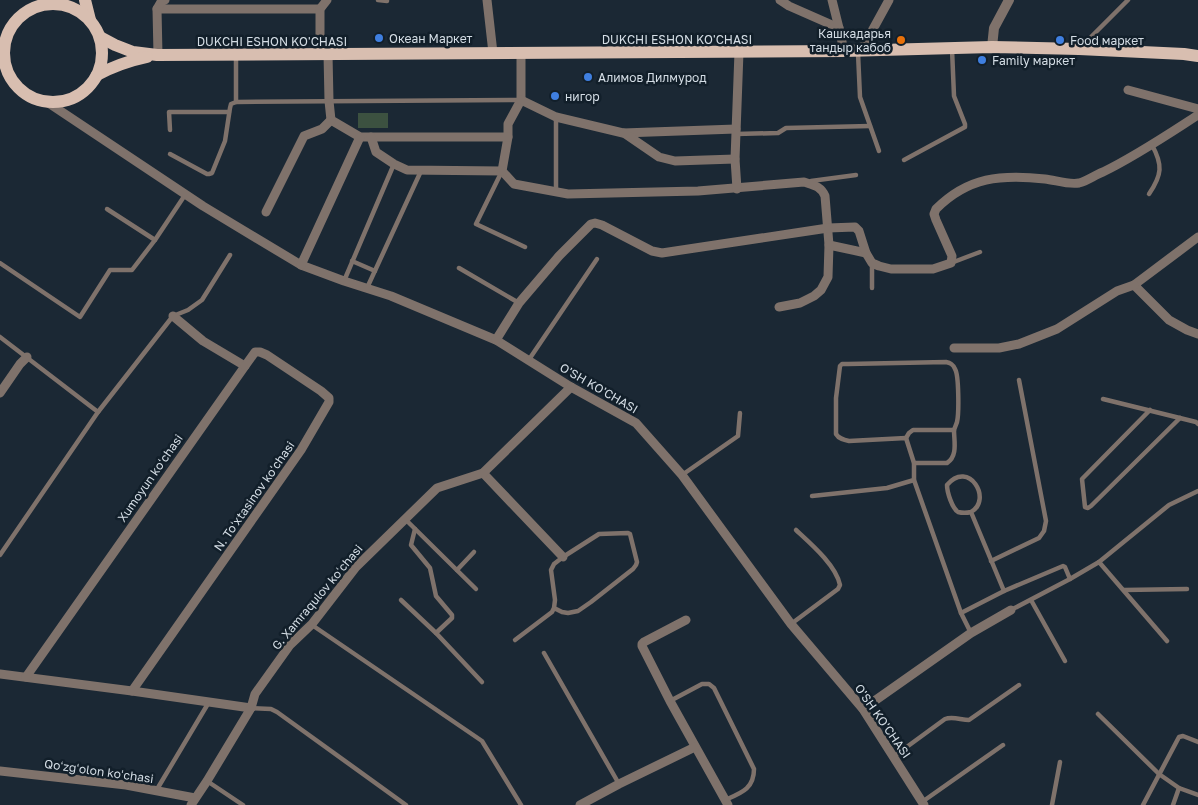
<svg xmlns="http://www.w3.org/2000/svg" width="1198" height="805" font-family="'Golos Text',sans-serif">
	<style>
		.green { fill: #3c5140 }
		.lines { fill: none; stroke-linecap: round; stroke-linejoin: round }
		.service { stroke: #7f726b; stroke-width: 4.5 }
		.minor { stroke: #7f726b; stroke-width: 9 }
		.tertiary { stroke: #7f726b; stroke-width: 10 }
		.primary { stroke: #d8beb0; stroke-width: 12 }
		.shop-dot { fill: #3f7fe0; stroke: #121f2a; stroke-width: 2 }
		.food-dot { fill: #e8710a; stroke: #121f2a; stroke-width: 2 }
		.labels { text-anchor: middle; dominant-baseline: central; stroke-width: 5; stroke-linejoin: round; paint-order: stroke }
		.poi-label { font-size: 12px; fill: #d4dde5; stroke: #121f2a; text-anchor: start }
		.street-label { font-size: 12px; fill: #d4dde5; stroke: #121f2a }
	</style>
	<rect width="100%" height="100%" fill="#1b2834"/>
	<rect class="green" x="358" y="113" width="30" height="15"/>
	<g class="lines">
		<g class="service">
			<path d="M378,0L387,1"/>
			<path d="M1081,47L1128,0"/>
			<path d="M858,53L860,97L879,151"/>
			<path d="M236,102L520,100"/>
			<path d="M170,130L169,112H229"/>
			<path d="M736,134L778,133L786,128L870,126"/>
			<path d="M170,154L207,174H209L212,173L225,141L230,108L231,104L236,102V56"/>
			<path d="M904,160L965,127V124L954,96L952,49"/>
			<path d="M502,171L476,224L525,247"/>
			<path d="M811,181L856,175"/>
			<path d="M556,191V117"/>
			<path d="M1149,194C1162,175 1163,165 1152,145"/>
			<path d="M107,209L155,240"/>
			<path d="M352,261L375,271"/>
			<path d="M0,263L80,317L110,270H132L155,240L185,195"/>
			<path d="M951,263L980,252"/>
			<path d="M459,268L519,303"/>
			<path d="M344,281L394,164"/>
			<path d="M367,288L421,171"/>
			<path d="M872,288V263"/>
			<path d="M0,337L98,412"/>
			<path d="M528,361L597,259"/>
			<path d="M1103,399L1196,422L1198,424"/>
			<path d="M1150,410L1082,479L1085,507L1088,508L1091,506L1180,418"/>
			<path d="M954,430C955,427 956,425 957,422C959,414 959,375 955,369C953,364 950,363 946,362L848,364H842L840,366L836,398V434C839,439 844,440 849,441L906,438L914,463V480L961,613L971,633"/>
			<path d="M906,438L909,433L913,430H954C954,441 958,456 947,463H914"/>
			<path d="M682,475L738,436L740,413"/>
			<path d="M812,496L887,488L914,480"/>
			<path d="M971,512C993,500 969,459 947,485C947,492 952,508 958,512C962,513 967,513 971,512L1004,591"/>
			<path d="M405,519L476,589"/>
			<path d="M415,529L411,545L430,568L436,596L452,615V618L436,633L482,682"/>
			<path d="M0,555L98,412L173,316L188,310L202,300L230,255"/>
			<path d="M991,561L1039,538L1044,531L1046,521L1019,380"/>
			<path d="M1099,562L1169,505L1198,491"/>
			<path d="M457,570L474,552"/>
			<path d="M1124,590L1187,589"/>
			<path d="M401,600L436,633"/>
			<path d="M1031,600L1065,661"/>
			<path d="M1011,610L1070,579L1099,562L1167,641"/>
			<path d="M961,613L1004,591L1063,566L1065,567L1070,579"/>
			<path d="M791,624L838,589L840,585C836,565 810,543 796,530"/>
			<path d="M312,625L482,741L521,805"/>
			<path d="M515,640L552,612L554,608L555,600L551,570L554,564L563,557L599,534L628,533L630,534L637,562L636,565L633,569L591,602L578,611L568,613L562,612L554,608"/>
			<path d="M544,653L619,784"/>
			<path d="M670,701L702,684H709L714,688L754,769C754,789 741,793 725,800"/>
			<path d="M251,708L271,709L277,712L406,805"/>
			<path d="M1098,714L1159,774L1179,788L1198,795"/>
			<path d="M893,757L945,719C953,716 961,720 969,720L1019,685"/>
			<path d="M207,781L243,805"/>
			<path d="M156,791L209,702"/>
			<path d="M922,802L1003,745"/>
			<path d="M1052,805L1060,762"/>
			<path d="M1143,805L1179,737L1183,736L1198,742"/>
			<path d="M1173,805L1179,788"/>
		</g>
		<g class="minor">
			<path d="M487,0L493,53"/>
			<path d="M780,0L789,6L839,28"/>
			<path d="M832,0L839,28L844,51"/>
			<path d="M157,9H320"/>
			<path d="M861,51L889,0"/>
			<path d="M521,53V100L508,124V137L502,171L514,184L568,194L698,191L804,182C813,185 821,186 825,196L829,245L828,277L821,290L814,296L800,303L779,307"/>
			<path d="M328,54L329,101L331,120L360,137H508"/>
			<path d="M158,55L157,9L161,2L165,0"/>
			<path d="M320,55V9L327,0"/>
			<path d="M1128,90L1198,109"/>
			<path d="M521,100L556,117L623,133L736,129"/>
			<path d="M47,102L203,206L301,265L344,281L391,296L496,340L571,387L636,423L682,475L791,624L863,709L924,805"/>
			<path d="M624,133L659,157L675,161L735,159"/>
			<path d="M371,137L376,152L394,164L407,170L502,171"/>
			<path d="M737,189L735,159L739,52"/>
			<path d="M266,212L304,136L322,129L331,120"/>
			<path d="M1198,237L1134,285L1169,320L1187,330L1198,334"/>
			<path d="M829,245L866,253"/>
			<path d="M301,265L360,137"/>
			<path d="M496,340L519,303L559,256L591,224L595,223L602,225L652,251L662,253L828,228L855,227L859,231L866,253L872,263L879,266L891,269H933L951,263L952,256L936,220L934,214L936,209C968,177 1001,174 1045,179C1055,180 1068,185 1079,183C1087,181 1095,175 1103,172C1136,156 1167,135 1198,115"/>
			<path d="M954,348H999L1019,344L1057,329L1117,291L1134,285"/>
			<path d="M0,393L20,364L27,357"/>
			<path d="M483,473L563,557"/>
			<path d="M686,620L644,642L642,644V646L670,701L728,805"/>
			<path d="M0,674L132,691L251,708"/>
			<path d="M26,677L245,366L203,341L173,316"/>
			<path d="M132,691L301,450L329,402V398L321,391L267,355L260,352H255L245,366"/>
			<path d="M863,709L971,633L1011,610"/>
			<path d="M0,771L126,785L195,798"/>
			<path d="M191,805L207,781L251,708L255,694L290,645L312,624L356,567L437,488L483,473L571,387"/>
			<path d="M580,805L619,784L695,747"/>
		</g>
		<path class="tertiary" d="M992,47L994,28L1009,0"/>
		<g class="primary">
			<path d="M85,0L90,20"/>
			<circle cx="53" cy="53" r="49"/>
			<path d="M100,37L115,45L133,52L157,55L844,51L992,47L1079,49L1184,54L1198,56"/>
			<path d="M97,75C114,66 128,61 147,57"/>
		</g>
	</g>
	<g class="shop-dot">
		<circle cx="379" cy="38" r="5"/>
		<circle cx="1060" cy="40" r="5"/>
		<circle cx="982" cy="60" r="5"/>
		<circle cx="588" cy="77" r="5"/>
		<circle cx="555" cy="96" r="5"/>
	</g>
	<circle class="food-dot" cx="901" cy="40" r="5"/>
	<g class="labels">
		<g class="poi-label">
			<text x="891" y="33" text-anchor="end">Кашкадарья<tspan x="891" dy="14">тандыр кабоб</tspan></text>
			<text x="389" y="38">Океан Маркет</text>
			<text x="1070" y="40">Food маркет</text>
			<text x="992" y="60">Family маркет</text>
			<text x="598" y="77">Алимов Дилмурод</text>
			<text x="565" y="96">нигор</text>
		</g>
		<g class="street-label">
			<text x="677" y="39">DUKCHI ESHON KO'CHASI</text>
			<text x="272" y="41">DUKCHI ESHON KO'CHASI</text>
			<text transform="translate(599 388) rotate(30)">O'SH KO'CHASI</text>
			<text transform="translate(150 478) rotate(-55)">Xumoyun koʻchasi</text>
			<text transform="translate(254 496) rotate(-55)">N. Toʻxtasinov koʻchasi</text>
			<text transform="translate(317 597) rotate(-50)">G. Xamraqulov koʻchasi</text>
			<text transform="translate(883 721) rotate(55)">O'SH KO'CHASI</text>
			<text transform="translate(99 771) rotate(8)">Qoʻzgʻolon koʻchasi</text>
		</g>
	</g>
</svg>
